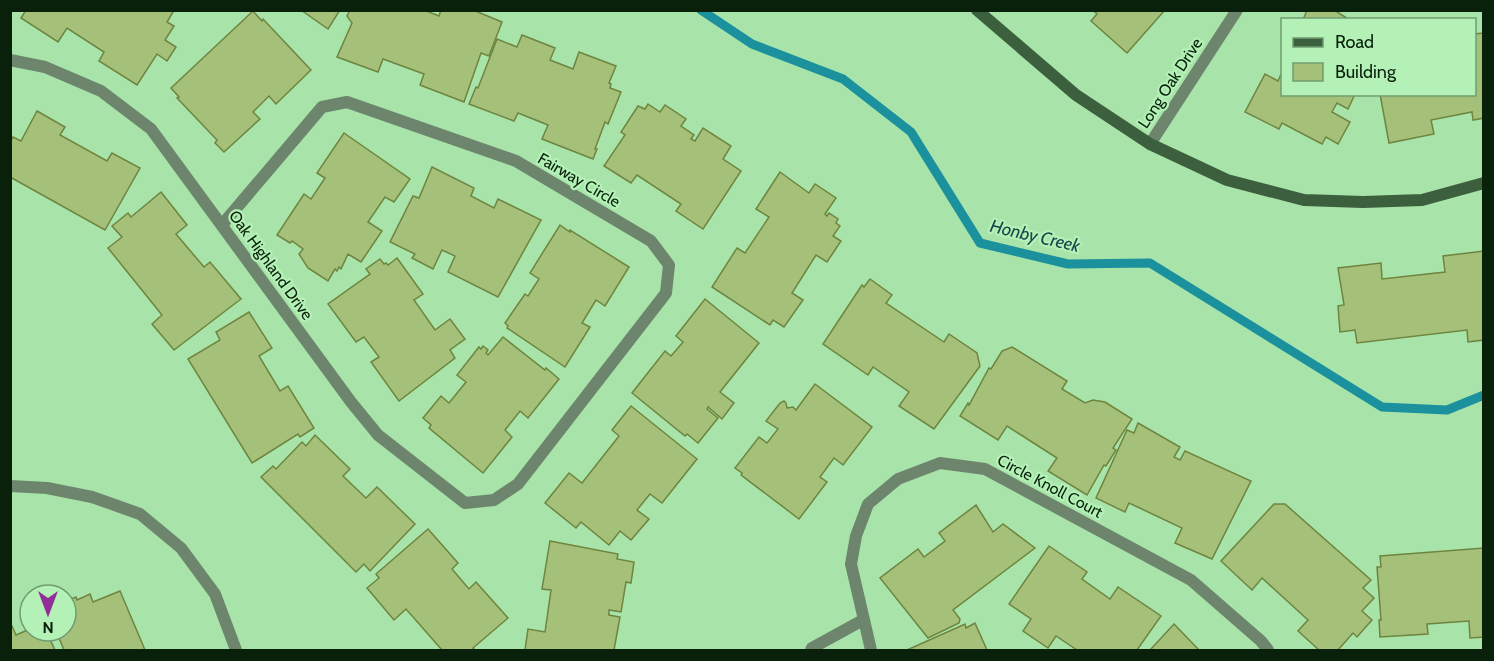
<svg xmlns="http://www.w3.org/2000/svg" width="1494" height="661" font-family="Cabin,sans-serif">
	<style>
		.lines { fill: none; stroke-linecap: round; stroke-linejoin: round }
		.stream { stroke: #1a919d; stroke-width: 9 }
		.building { fill: #a5c078; stroke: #6d853f; stroke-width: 1.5 }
		.street { stroke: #6d856d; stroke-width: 12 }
		.secondary { stroke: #3c603e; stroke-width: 12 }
		.labels { text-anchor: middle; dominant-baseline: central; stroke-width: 4.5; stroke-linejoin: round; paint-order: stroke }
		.street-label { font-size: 16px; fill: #09200b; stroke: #b4f1b6 }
		.water-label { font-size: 18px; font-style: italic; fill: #17474c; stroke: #b4f1b6 }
	</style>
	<rect width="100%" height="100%" fill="#a8e4a9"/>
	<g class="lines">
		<path class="stream" d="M701,10L752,44L843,79L911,132L980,243L1068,264L1150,263L1382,407L1447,410L1484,395"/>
	</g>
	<g class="building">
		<path d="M26,10H171L173,12L167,22L174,26L165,40L176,47L167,61L157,54L137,85L99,61L104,52L67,28L58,42L21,18Z"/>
		<path d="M301,10H340L328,29Z"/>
		<path d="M350,10H424L439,16L441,10H473L502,22L489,56L481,53L464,102L420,85L424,74L383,59L378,72L337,57L352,23L347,16Z"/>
		<path d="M1093,10H1165L1127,53L1091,21L1097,14Z"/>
		<path d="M1307,10H1334L1350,20H1303Z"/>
		<path d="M253,11L262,21L263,19L311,70L276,104L269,96L253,112L260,119L224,152L215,143L217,140L177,98L179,97L171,88Z"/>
		<path d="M1484,33V118L1473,120L1472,112L1431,120L1434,134L1389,143L1380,94H1474V34Z"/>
		<path d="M522,35L555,48L550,60L573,69L579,52L616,66L609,83L611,84L610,88L621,92L608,124L605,122L595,149H597L593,159L542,139L548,125L518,113L514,121L469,104L476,87L478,88L497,39L517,47Z"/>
		<path d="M1282,72V94H1355L1348,109L1337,103L1332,112L1350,122L1338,144L1326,137L1322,144L1282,123L1279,129L1245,112L1265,74L1278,81Z"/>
		<path d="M648,104L660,112L665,105L686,119L681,126L694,135L691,139L695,141L703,128L731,146L723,159L741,171L703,229L676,211L681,204L637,175L631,183L604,166L625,135L621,132L638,106L645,109Z"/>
		<path d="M37,111L65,127L60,135L107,161L112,153L140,168L105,230L10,177V142L13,137L21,141Z"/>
		<path d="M344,133L410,179L394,202L385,197L368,222L382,231L361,262L348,254L341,269L339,267L337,271L335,269L328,281L308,268L299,254L303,249L292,241L290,243L277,235L304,194L311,199L325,178L317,173Z"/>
		<path d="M432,167L474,188L471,196L494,208L498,199L541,220L498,297L448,272L455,256L442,250L433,269L412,258L415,254L390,242L413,196L419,198Z"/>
		<path d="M780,172L809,193L815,184L836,198L825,214L827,216L829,213L838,219L836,223L840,226L833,236L841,241L827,262L816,255L792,293L803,300L784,327L773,320L770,325L712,287L737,248L745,253L769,217L756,209Z"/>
		<path d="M161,192L187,225L176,234L204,267L210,262L241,299L174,350L152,324L162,315L108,248L122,237L112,226L128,213L131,217Z"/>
		<path d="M560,225L570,232V230L629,267L605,306L596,300L582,323L590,327L565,367L507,328L508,326L505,323L525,294L528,296L539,279L530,273Z"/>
		<path d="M1484,251V340L1468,342L1467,330L1357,343L1355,330L1340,332L1338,306L1344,305L1338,268L1381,263L1382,279L1445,272L1443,256Z"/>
		<path d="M397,258L423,294L414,300L435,330L450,319L465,339L450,350L455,358L399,401L371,362L379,357L364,337L356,342L328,304L370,274L366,269L380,259L384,264L386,263L388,265Z"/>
		<path d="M870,279L892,295L886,303L944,342L949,334L977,353L980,366L934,429L899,406L909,392L873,367L868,375L823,344L862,285L864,287Z"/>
		<path d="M705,299L759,343L720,392L734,403L722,419L708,407L707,409L718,418L698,443L687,434L685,436L632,393L665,351L671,356L683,342L676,336Z"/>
		<path d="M249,312L272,348L259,356L280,391L288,386L314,428L300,437L298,434L252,463L188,359L220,340L216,332Z"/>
		<path d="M503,337L545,370L546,368L559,379L528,418L520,411L505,430L512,437L483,473L429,428L431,425L423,418L441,396L449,403L466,382L457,375L479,347L481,349L483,346L488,350L486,353L488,355Z"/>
		<path d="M1012,347L1067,381L1062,389L1085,403L1093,400L1105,402L1132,419L1113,448L1116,450L1106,466L1104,465L1087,495L1048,471L1057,458L1007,426L998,440L960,416L968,403L969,405L989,368L991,369L1002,351Z"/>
		<path d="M815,384L872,427L843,465L834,458L820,477L827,482L799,519L741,475L742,473L735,468L759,437L767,443L778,429L766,421L780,403L784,401L786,403L787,408L793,407L796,410Z"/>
		<path d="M631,406L697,459L662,503L650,494L637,510L649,519L631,540L620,531L609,545L581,522L576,528L545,503L569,473L582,483L619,436L612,430Z"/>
		<path d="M1138,423L1180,447L1174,457L1180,460L1185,451L1251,481L1212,559L1175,543L1182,528L1129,503L1125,512L1096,498L1127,430L1134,433Z"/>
		<path d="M315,435L350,469L343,476L366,498L377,487L415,524L370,571L364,564L356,572L261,477L273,466L276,469L302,442L306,446Z"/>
		<path d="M1274,504H1285L1371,580L1363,588L1374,598L1362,611L1372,620L1357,637L1353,633L1338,650H1319L1298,631L1308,620L1262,578L1252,590L1221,561Z"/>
		<path d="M976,505L993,532L1003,524L1035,548L953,610L960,619L959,623L928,638L880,578L918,549L924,557L945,541L939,533Z"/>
		<path d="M428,529L458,563L452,569L469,589L476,582L508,618L473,648L475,650H442L406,609L394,620L367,588L379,578L376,574Z"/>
		<path d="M550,541L618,554L617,559L634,562L631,583L626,582L621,612L609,610V615L620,617L614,650H525L528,629L545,632L551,590L542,589Z"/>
		<path d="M1049,546L1087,572L1082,579L1110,599L1118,587L1161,616L1137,650H1077L1056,636L1048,648L1023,631L1031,619L1009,604Z"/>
		<path d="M1484,548V637L1470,638L1469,621L1427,624L1428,634L1380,637L1379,620H1381L1377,567H1381L1380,556Z"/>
		<path d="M120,591L145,650H64L56,631H66V601L76,597L77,600L90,594L93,602Z"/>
		<path d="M975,623L987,650H907L965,624L966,628Z"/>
		<path d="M1174,624L1199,650H1150Z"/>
		<path d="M12,626L16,635L30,629V631H46L55,650H10V627Z"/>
	</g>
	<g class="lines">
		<g class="street">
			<path d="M10,60L45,67L101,91L151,129L351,402L378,435L465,503L494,500L518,484L666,293L669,265L651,241L516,161L347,102L322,107L222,225"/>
			<path d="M1150,144L1237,10"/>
			<path d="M10,486L47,488L92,497L140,514L181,548L215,594L236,650"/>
			<path d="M811,650L812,648L863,620"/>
			<path d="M871,650L851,564L856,536L868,504L898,479L940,463L985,469L1191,580L1261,641L1268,650"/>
		</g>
		<path class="secondary" d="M977,10L1076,95L1150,144L1227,180L1304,200L1363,202L1422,200L1484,183"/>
	</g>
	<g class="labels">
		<g class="street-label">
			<text transform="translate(1170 83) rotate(-57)">Long Oak Drive</text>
			<text transform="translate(579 180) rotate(30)">Fairway Circle</text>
			<text transform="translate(271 265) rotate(54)">Oak Highland Drive</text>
			<text transform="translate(1050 486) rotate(28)">Circle Knoll Court</text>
		</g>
		<g class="water-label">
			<text transform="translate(1035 236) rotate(13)">Honby Creek</text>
		</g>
	</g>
	<rect width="1494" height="661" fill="none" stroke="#09200b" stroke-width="24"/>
	<rect x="1281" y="18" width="195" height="78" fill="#b4f1b6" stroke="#709d72" stroke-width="1.5"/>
	<rect x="1293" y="38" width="30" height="9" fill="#3c603e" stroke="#709d72" stroke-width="1.5"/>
	<text x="1335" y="48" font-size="18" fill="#09200b">Road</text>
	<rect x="1293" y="63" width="30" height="18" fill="#a5c078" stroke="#709d72" stroke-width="1.5"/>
	<text x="1335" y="78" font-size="18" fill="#09200b">Building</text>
	<g transform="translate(48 613) rotate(180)"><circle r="28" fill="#b4f1b6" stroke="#709d72" stroke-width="1.5"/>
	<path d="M0-4.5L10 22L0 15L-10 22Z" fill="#913097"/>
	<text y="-9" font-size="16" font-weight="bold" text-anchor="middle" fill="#09200b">N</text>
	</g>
</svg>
